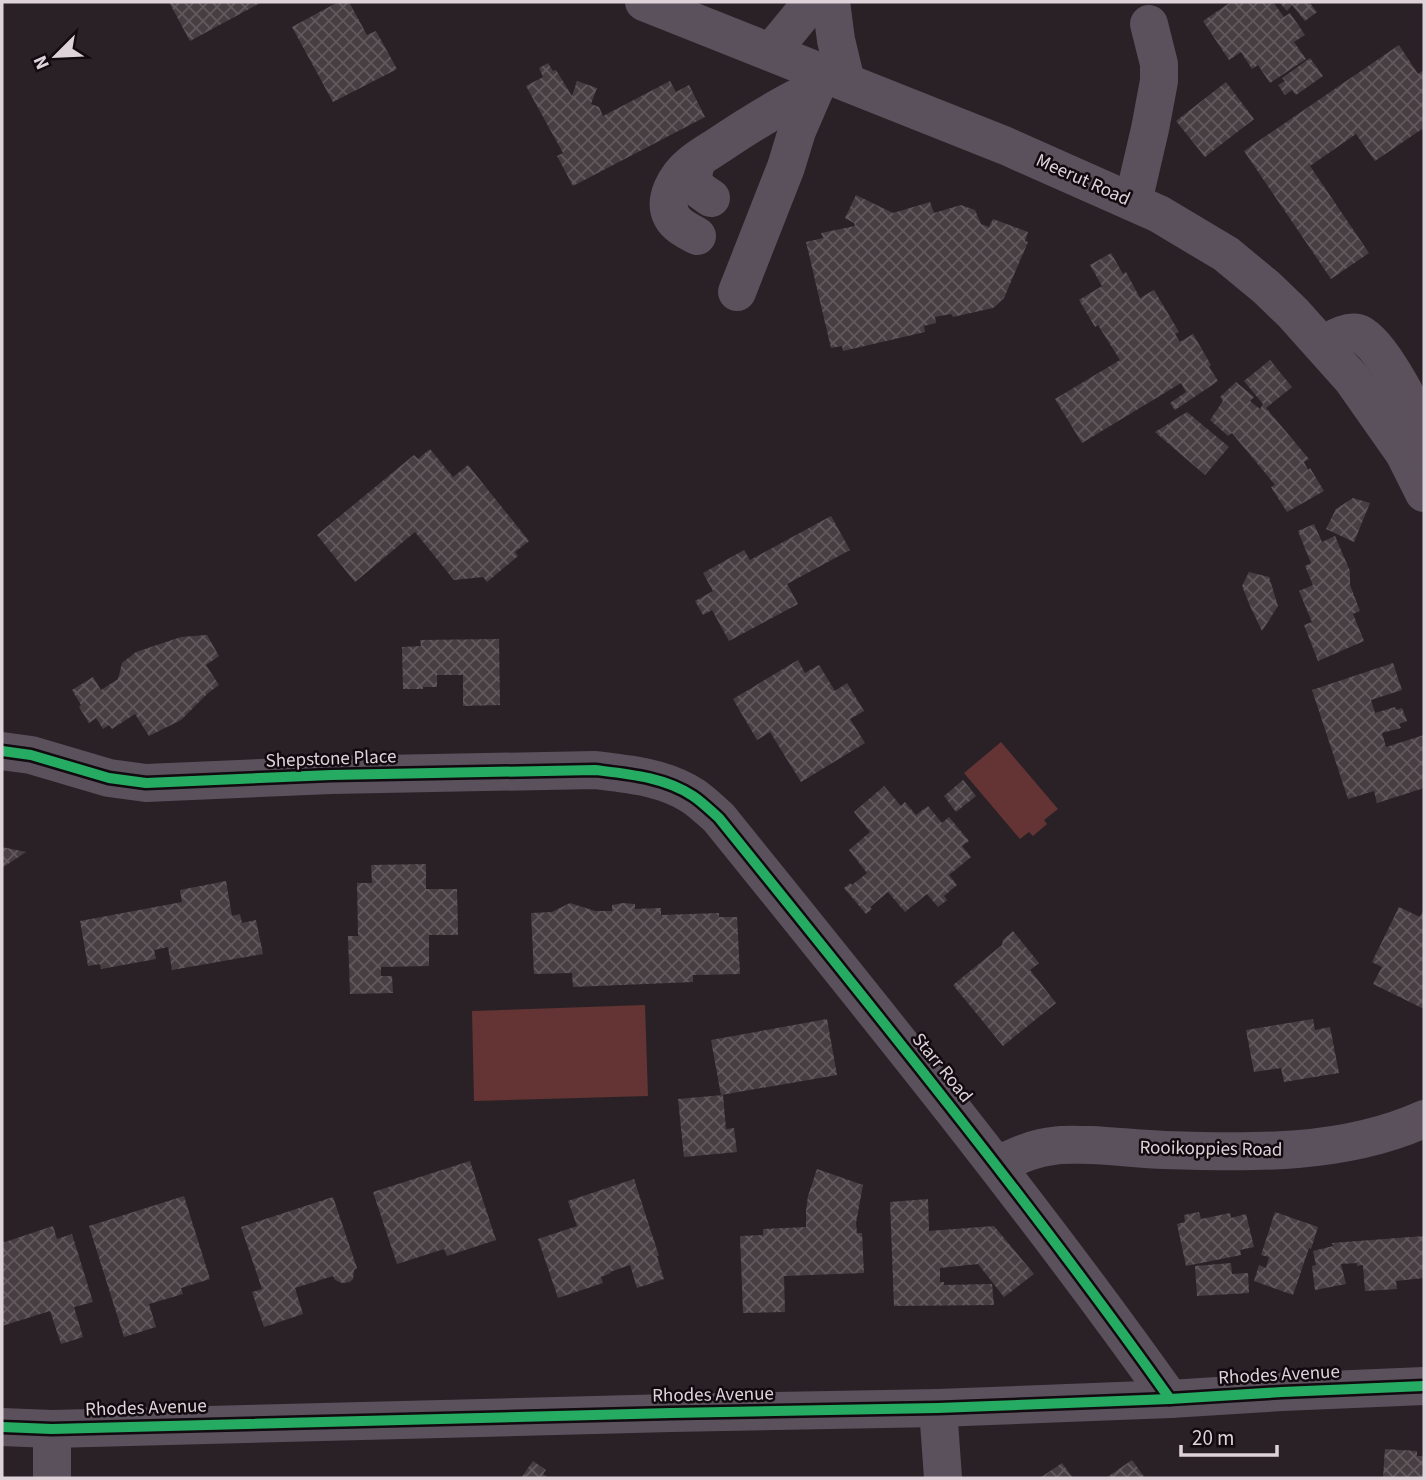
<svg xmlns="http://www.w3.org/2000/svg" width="1426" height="1480" font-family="'Source Sans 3',sans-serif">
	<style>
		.garden { fill: #633433 }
		.building { fill: url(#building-cross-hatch) }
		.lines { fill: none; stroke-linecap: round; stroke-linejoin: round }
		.minor { stroke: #5a515c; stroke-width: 38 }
		.cycleway-casing { stroke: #110a0f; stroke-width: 15 }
		.cycleway { stroke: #26ab63; stroke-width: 10 }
		.labels { text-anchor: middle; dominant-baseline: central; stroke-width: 5; stroke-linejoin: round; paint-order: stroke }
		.street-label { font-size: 19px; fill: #dfd3da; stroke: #110a0f }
	</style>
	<defs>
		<pattern id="building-cross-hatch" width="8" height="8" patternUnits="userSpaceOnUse" patternTransform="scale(1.75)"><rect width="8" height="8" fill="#473e42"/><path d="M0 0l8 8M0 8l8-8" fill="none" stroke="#61595d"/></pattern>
	</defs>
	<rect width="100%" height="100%" fill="#2a2127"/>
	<g class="garden">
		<path d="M1001,742L1058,809L1044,820L1047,824L1033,836L1029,832L1020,839L964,773Z"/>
		<path d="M645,1005L648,1096L474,1101L472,1011Z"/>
	</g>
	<g class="building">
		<path d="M169,2H262L190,41Z"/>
		<path d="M338,2H349L367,35L376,31L397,69L333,102L292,27Z"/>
		<path d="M1231,2H1273L1284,17L1290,13L1305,35L1294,42L1306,59L1270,83L1258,65L1252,69L1241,52L1229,60L1203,21Z"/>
		<path d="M1279,2H1309L1317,12L1305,21L1292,5L1287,11Z"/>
		<path d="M1399,45L1418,74L1424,70V132L1422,129L1375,161L1356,134L1310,166L1369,253L1331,279L1244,151Z"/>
		<path d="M1310,58L1323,76L1296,95L1292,90L1285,95L1278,85L1285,81L1282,78Z"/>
		<path d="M548,63L553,71L556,70L572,96L577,81L597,88L591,104L599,107L603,116L670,81L676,92L689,85L705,117L573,186L557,156L563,153L526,86L543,77L539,68Z"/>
		<path d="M1226,82L1254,119L1205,157L1176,121Z"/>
		<path d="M856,195L893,213L930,202L934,213L961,205L975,210L981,224L989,227L993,219L1028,232L1025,241L1028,242L1004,298L993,308L953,317L951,314L935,317L936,323L924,326L925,332L843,351L842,346L831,348L806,242L823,238L821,233L855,226L854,223L845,218Z"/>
		<path d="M1111,253L1123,274L1126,272L1140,298L1154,290L1179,332L1175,334L1180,342L1193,334L1211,365L1209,367L1218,381L1175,410L1170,403L1186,392L1181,383L1082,443L1055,399L1120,360L1098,325L1095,327L1079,300L1102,286L1090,265Z"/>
		<path d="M1270,360L1292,387L1266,408L1309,459L1304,462L1308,470L1310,468L1324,491L1287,512L1271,487L1275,485L1232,433L1228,436L1210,420L1223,401L1220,397L1236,382L1254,397L1250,401L1260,409L1263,404L1244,381Z"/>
		<path d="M1187,412L1229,447L1205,475L1155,432Z"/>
		<path d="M430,449L453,477L468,465L529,541L515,552L518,556L487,582L483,577L454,580L415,532L355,582L317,535L414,455L418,459Z"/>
		<path d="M1353,498L1370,503L1354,542L1326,529L1336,509Z"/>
		<path d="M831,516L850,550L787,584L798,604L729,641L712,610L703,615L695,601L713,591L703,573L744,550L750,560Z"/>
		<path d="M1314,524L1322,542L1335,536L1350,571V585L1360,611L1353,614L1364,641L1318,661L1304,625L1312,622L1299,591L1313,585L1305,566L1311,563L1298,531Z"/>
		<path d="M1249,572L1269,577L1278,606L1262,631L1250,606L1242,586Z"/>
		<path d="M207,635L219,656L206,665L219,685L208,693L181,720L149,736L135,714L112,729L109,725L103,729L96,718L89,723L79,707L81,705L72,690L93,677L101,690L118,679L122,663L136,652L181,637Z"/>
		<path d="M499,639L500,705L463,706V675H437V687H423V689H403L402,647L421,646L420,640Z"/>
		<path d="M798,660L805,673L819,665L835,691L847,683L864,711L850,719L865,743L801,782L770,732L757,740L733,699Z"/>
		<path d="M1393,663L1402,690L1371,700L1375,713L1395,707L1396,710L1402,708L1407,721L1399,724L1401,728L1382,733L1386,747L1424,735V788L1377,803L1374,791L1348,799L1312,690Z"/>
		<path d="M963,780L976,796L956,812L944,796Z"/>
		<path d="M884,786L901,806L905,802L916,815L928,806L942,823L949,817L969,841L962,846L971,857L949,875L957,885L944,896L947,900L938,907L927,894L905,912L888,892L870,907L872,909L866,914L844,888L850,883L852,885L867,873L849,850L870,832L854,812Z"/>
		<path d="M2,847L26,852L2,868Z"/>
		<path d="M426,864V889H457L458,935H429V966L381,967V976H392L393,993L350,994L348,936H358L357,883H372L371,865Z"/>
		<path d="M226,881L232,916L240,914L242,923L256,920L263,954L172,970L168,947L154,950L156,959L101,969L100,964L88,966L80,921L182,902L180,890Z"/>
		<path d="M570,903L595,911H612V905L623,903L635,904V909L661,908V915L719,913V917H737L740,974L693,975V982L573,987L572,973L534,974L531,913L552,912Z"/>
		<path d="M1399,907L1420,917L1424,908V1009L1373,984L1382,967L1372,962Z"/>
		<path d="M1013,931L1039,963L1030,970L1056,1003L1003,1046L953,985L1002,945L1003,940Z"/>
		<path d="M827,1019L837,1075L721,1095L711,1040Z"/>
		<path d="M1313,1019L1315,1030L1330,1027L1339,1073L1284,1082L1281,1068L1254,1072L1246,1030Z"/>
		<path d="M723,1095L726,1129L734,1128L737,1152L684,1157L678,1099Z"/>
		<path d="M470,1161L496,1240L447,1256L444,1249L397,1264L373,1192Z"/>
		<path d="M817,1169L863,1185L856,1223L857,1233H862L864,1273L784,1276L785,1312L743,1313L740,1236L763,1235V1229L806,1227V1210L808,1196Z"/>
		<path d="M634,1179L659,1256H657L664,1279L637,1288L630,1265L610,1272L611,1273L601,1277L603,1283L558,1298L538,1239L577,1226L568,1201Z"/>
		<path d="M184,1196L210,1279L181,1288L183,1294L149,1304L156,1327L124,1337L89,1226Z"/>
		<path d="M333,1197L357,1268L354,1270L353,1279L350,1282L342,1283L335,1280L333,1276L295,1288L303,1314L264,1327L252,1292L262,1289L241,1227Z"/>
		<path d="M928,1199L929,1231L994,1226L1034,1274L1004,1297L978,1264L940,1268V1282H944V1285L992,1284L994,1305L894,1306L890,1202Z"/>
		<path d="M1199,1212L1201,1219L1230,1213L1231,1218L1246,1214L1254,1247L1240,1250L1241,1255L1186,1266L1177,1224L1185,1222L1184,1215Z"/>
		<path d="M1275,1212L1318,1227L1311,1249L1309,1248L1293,1295L1254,1281L1259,1265L1266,1268L1269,1257L1261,1255Z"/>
		<path d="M53,1226L57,1239L72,1234L93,1302L74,1307L83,1337L61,1344L50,1311L2,1326V1243Z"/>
		<path d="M1424,1236V1278L1396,1281L1397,1289L1365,1291L1363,1265L1357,1266V1263L1341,1264L1346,1284L1315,1290L1312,1266L1316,1265L1313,1251L1333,1246L1332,1243Z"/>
		<path d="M1231,1263L1232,1274L1248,1273L1249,1293L1197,1296L1195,1266Z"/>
		<path d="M1385,1449L1417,1451V1456H1424V1478H1383Z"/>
		<path d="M1132,1460L1145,1478H1106Z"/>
		<path d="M533,1461L546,1470L543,1474L549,1478H521Z"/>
		<path d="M1062,1463L1073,1478H1040Z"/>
	</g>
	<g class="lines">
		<g class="minor">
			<path d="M644,2L1006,146L1159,214L1226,254L1266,287L1293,313L1352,379L1404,453L1424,493"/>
			<path d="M831,2L836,40L846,82"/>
			<path d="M771,52L812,2"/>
			<path d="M697,160C690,183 692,185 711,198"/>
			<path d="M1133,202L1150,129L1159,81V64L1149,24"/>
			<path d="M697,236C688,231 677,226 672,217C662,199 677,176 690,165C700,156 712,150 722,143C752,123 783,104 815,89"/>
			<path d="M737,292L786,167L797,131L819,80"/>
			<path d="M1322,345C1332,340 1346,330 1358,333C1376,338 1407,395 1414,413C1417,420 1418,427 1418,434L1404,453"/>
			<path d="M2,751L31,755L109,778L146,783L331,775L595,770C628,774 664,777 693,796C702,802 710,810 719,818C873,1009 1028,1199 1170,1399"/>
			<path d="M997,1165C1015,1157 1033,1148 1053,1146C1065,1144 1078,1145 1090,1145C1115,1146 1140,1149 1165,1150C1252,1153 1344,1155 1424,1119"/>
			<path d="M938,1408L943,1478"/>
			<path d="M2,1427L52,1429L671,1413L938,1408L1170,1399L1282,1392L1424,1386"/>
			<path d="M52,1478V1429"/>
		</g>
		<g class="cycleway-casing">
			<g id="cycleway">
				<path d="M2,751L31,755L109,778L146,783L331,775L595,770C628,774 664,777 693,796C702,802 710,810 719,818C873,1009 1028,1199 1170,1399"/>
				<path d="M2,1427L52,1429L671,1413L938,1408L1170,1399L1282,1392L1424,1386"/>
			</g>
		</g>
		<use href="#cycleway" class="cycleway"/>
	</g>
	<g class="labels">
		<g class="street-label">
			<text transform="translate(1083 180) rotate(24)">Meerut Road</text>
			<text transform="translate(331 759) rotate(-2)">Shepstone Place</text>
			<text transform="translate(942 1068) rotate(51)">Starr Road</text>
			<text transform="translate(1211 1149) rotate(1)">Rooikoppies Road</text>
			<text transform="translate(1279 1375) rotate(-3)">Rhodes Avenue</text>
			<text transform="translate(713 1395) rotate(-1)">Rhodes Avenue</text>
			<text transform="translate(146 1408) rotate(-2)">Rhodes Avenue</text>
		</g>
	</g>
	<rect width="1426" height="1480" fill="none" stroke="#dfd3da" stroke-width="7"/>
	<g transform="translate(56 56) rotate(246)" stroke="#110a0f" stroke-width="5" paint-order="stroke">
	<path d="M0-5L12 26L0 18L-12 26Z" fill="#dfd3da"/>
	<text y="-10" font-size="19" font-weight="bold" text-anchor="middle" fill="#dfd3da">N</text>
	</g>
	<path d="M1181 1445v10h96v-10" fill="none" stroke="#dfd3da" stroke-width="3.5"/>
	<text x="1192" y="1445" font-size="21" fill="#dfd3da" stroke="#110a0f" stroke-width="5" paint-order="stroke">20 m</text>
</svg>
